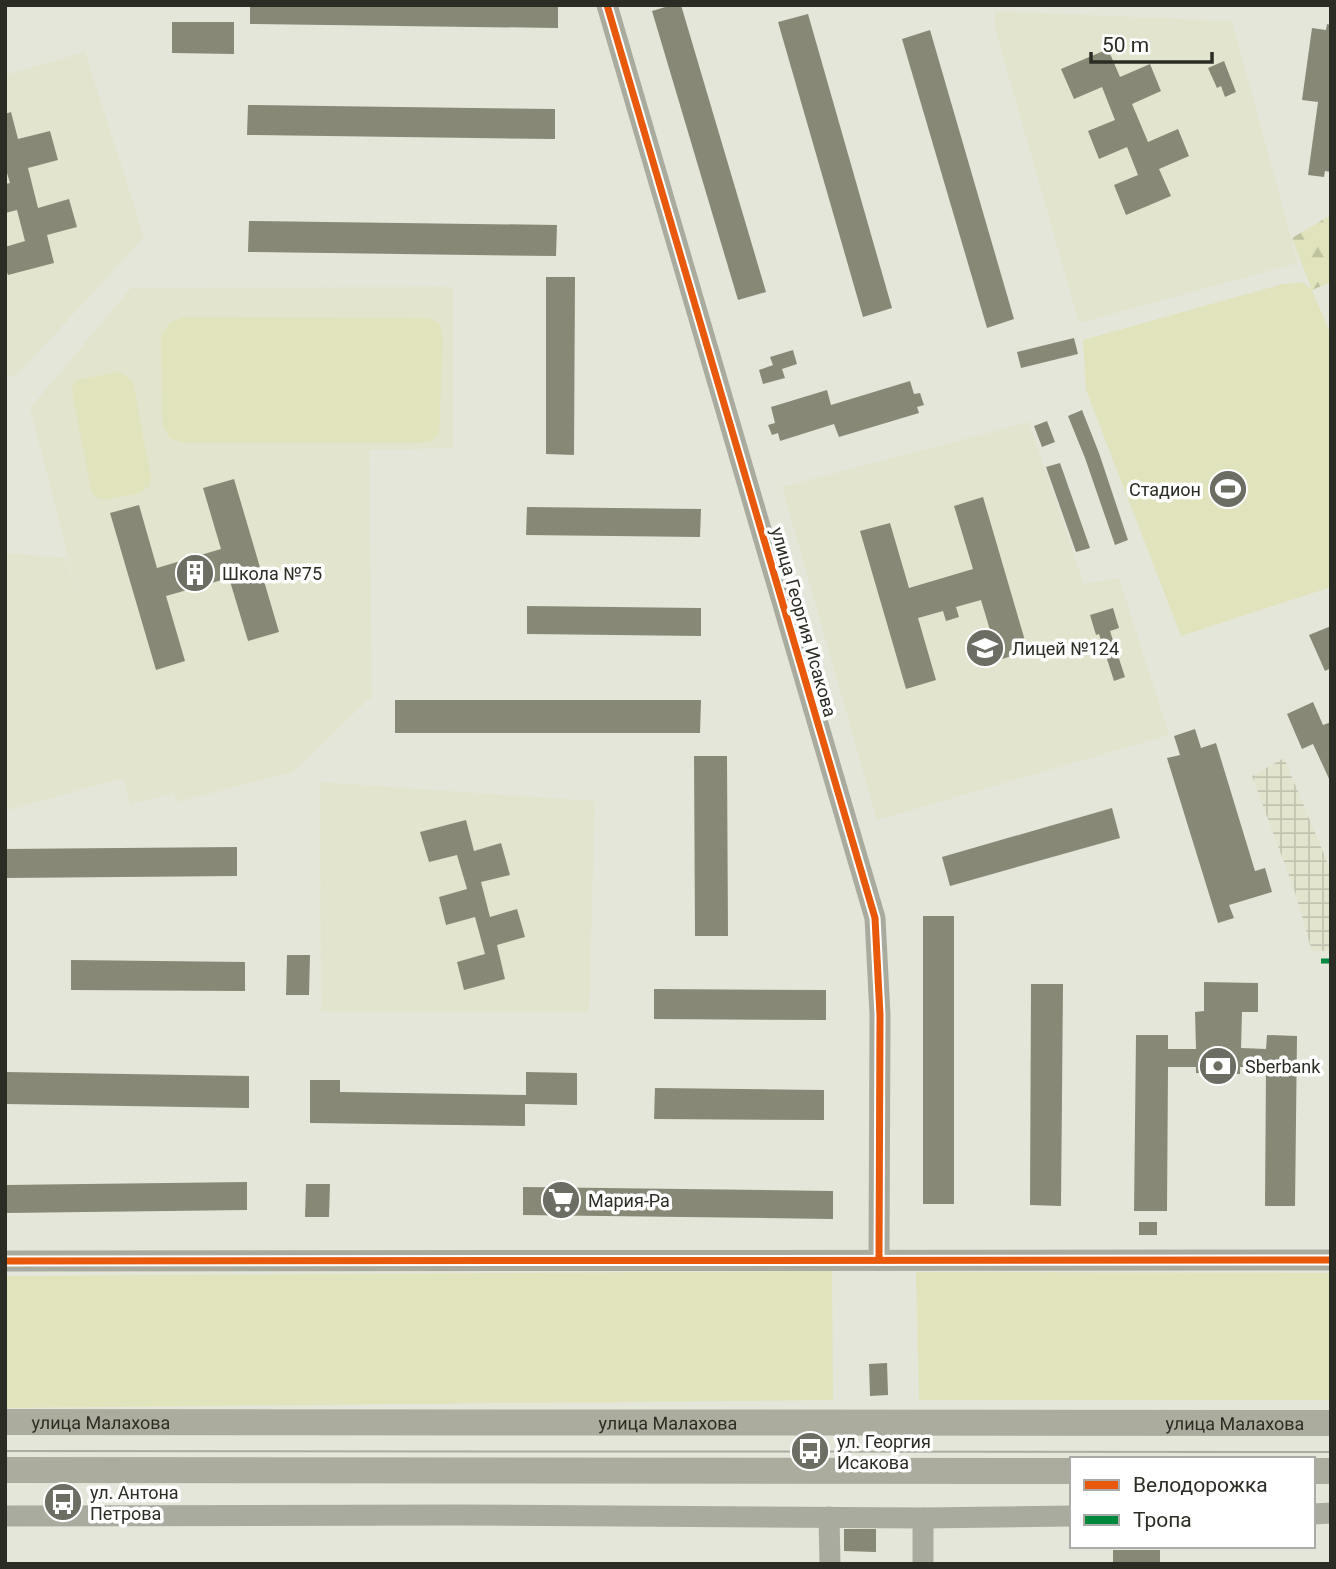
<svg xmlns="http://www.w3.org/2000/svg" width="1336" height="1569" font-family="Roboto,sans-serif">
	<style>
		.built { fill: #e2e4cd }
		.industrial { fill: url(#industrial-grid) }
		.forest { fill: url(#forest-firs) }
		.park { fill: #e0e3bb }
		.building { fill: #878876 }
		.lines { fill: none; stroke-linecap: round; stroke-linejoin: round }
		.minor { stroke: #aaab9f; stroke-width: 21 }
		.major { stroke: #acac9e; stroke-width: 26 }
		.tram { stroke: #ababa2; stroke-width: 2 }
		.quiet { stroke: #00873e; stroke-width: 5; stroke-dasharray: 10 5; stroke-linecap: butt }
		.cycleway-casing { stroke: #fff; stroke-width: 11 }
		.cycleway { stroke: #e8590c; stroke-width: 7 }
		.labels { text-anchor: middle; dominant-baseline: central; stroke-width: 7; stroke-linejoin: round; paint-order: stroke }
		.poi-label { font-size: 18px; fill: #2b2c23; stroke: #fff; text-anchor: start }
		.street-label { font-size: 18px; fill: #2b2c23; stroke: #fff }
	</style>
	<defs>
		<pattern id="industrial-grid" width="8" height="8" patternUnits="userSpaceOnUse" patternTransform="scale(1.75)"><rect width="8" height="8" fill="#e2e4cd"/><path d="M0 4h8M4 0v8" fill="none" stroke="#c2c4b0"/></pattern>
		<pattern id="forest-firs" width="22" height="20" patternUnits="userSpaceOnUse" patternTransform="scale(1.75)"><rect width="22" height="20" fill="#e0e3bb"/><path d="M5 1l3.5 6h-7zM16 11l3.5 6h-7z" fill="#c0c3a0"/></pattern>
	</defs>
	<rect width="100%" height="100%" fill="#e5e6da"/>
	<g class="built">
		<path d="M995,11L1232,21L1298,263L1079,323L995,28Z"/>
		<path d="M85,52L144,237L17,375L5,376V75Z"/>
		<path d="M453,287V448L369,450L372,696L293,772L177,802L174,793L130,804L123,778L5,811V553L67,558L84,620L30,408L131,288Z"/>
		<path d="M1029,422L1084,584L1119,578L1169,735L877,820L782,487Z"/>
		<path d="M320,782L595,801L589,1012H321Z"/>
	</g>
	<path class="industrial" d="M1284,758L1331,871V951H1312L1294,889L1252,776Z"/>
	<path class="forest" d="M1331,215V282L1312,290L1292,238Z"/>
	<g class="park">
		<path d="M1302,282L1312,290L1331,335V587L1181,636L1086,390L1083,340L1279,285Z"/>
		<path d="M182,317L429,318L440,324L443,339L439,433L432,441L421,443H183L170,438L163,427L161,336L169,324Z"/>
		<path d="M118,372L126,376L133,382L151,479L148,487L140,493L104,500L95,497L91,489L72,391L73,385L78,380Z"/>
		<path d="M832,1271L833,1400L5,1408V1276Z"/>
		<path d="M916,1272L1331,1273V1400H919Z"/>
	</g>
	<g class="building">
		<path d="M250,5H558V28L250,24Z"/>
		<path d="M672,5H681L766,292L738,300L652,11Z"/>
		<path d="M808,14L892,308L863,317L778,22Z"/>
		<path d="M172,22H234V54L172,53Z"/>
		<path d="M1327,24L1331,25V172L1325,171L1324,177L1308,175L1318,102L1302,100L1312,28L1326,30Z"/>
		<path d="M930,30L1014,319L987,328L902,39Z"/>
		<path d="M1108,49L1120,77L1150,64L1161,91L1132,104L1148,142L1178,129L1189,156L1159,169L1171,196L1126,215L1114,185L1138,175L1127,147L1099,159L1088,131L1115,120L1102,87L1074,99L1061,69Z"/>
		<path d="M1224,61L1236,92L1225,97L1221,86L1217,88L1208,68Z"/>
		<path d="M248,105L555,109V139L247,135Z"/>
		<path d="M11,112L18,139L50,131L58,160L28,168L38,208L69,199L77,227L47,235L54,263L8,275L5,266V247L25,241L17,210L5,213V184L10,183L5,166V114Z"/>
		<path d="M249,221L557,225L556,256L248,252Z"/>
		<path d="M546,277H575L574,455L546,454Z"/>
		<path d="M1074,338L1078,354L1021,368L1017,352Z"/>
		<path d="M793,350L797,364L782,369L785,378L763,384L759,370L773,365L770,357Z"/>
		<path d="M910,381L914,394L920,393L924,405L917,407L919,413L839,437L834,424L780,441L778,433L772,435L768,425L775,423L771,407L827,390L831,405Z"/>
		<path d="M1082,410L1099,453L1128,540L1115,545L1085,458L1068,416Z"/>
		<path d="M1047,421L1055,442L1042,447L1034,426Z"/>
		<path d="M1060,463L1090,548L1076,552L1046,467Z"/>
		<path d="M234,479L279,632L248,641L229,578L166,596L185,661L156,670L110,513L139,505L157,568L221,549L203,488Z"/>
		<path d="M983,497L1028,651L999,660L981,600L956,607L959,617L946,621L943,611L918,618L936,680L906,689L860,531L890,523L909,588L973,569L954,506Z"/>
		<path d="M527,507L701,509L700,537L526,535Z"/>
		<path d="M527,606L701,608V636L527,634Z"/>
		<path d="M1113,608L1119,628L1110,631L1125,677L1114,681L1099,634L1096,635L1090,615Z"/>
		<path d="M1331,626V668L1325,671L1309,635Z"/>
		<path d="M395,700H701L700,733H395Z"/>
		<path d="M1313,702L1323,725L1331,722V783L1313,744L1302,749L1287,714Z"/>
		<path d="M1195,729L1201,748L1216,743L1255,871L1265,868L1272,892L1229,905L1234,918L1218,923L1167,758L1180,755L1174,736Z"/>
		<path d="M694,756H727L728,936H695Z"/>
		<path d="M1112,808L1120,838L950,886L942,857Z"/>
		<path d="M466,820L474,851L501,843L510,875L481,882L490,917L517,909L525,937L497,945L505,979L464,990L457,962L485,954L475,917L446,925L439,897L467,889L457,855L429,862L420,832Z"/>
		<path d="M237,847V876L5,878V849Z"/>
		<rect x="923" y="916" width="31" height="288"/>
		<path d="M287,955H310L309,995H286Z"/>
		<path d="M71,960L245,962V991L71,990Z"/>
		<path d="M1204,982L1258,983V1012H1242L1241,1048L1266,1049L1267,1035L1297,1036L1295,1206H1265L1266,1067H1240V1074L1196,1073V1067H1168L1167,1211H1134L1136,1035H1168V1049H1196L1195,1012L1204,1011Z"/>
		<path d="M1031,984H1063L1061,1206L1030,1205Z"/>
		<path d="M654,989L826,990V1020L654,1019Z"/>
		<path d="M5,1072L249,1076V1108L5,1104Z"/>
		<path d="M526,1072L577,1073V1105L525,1104V1126L310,1123V1080H340V1092L526,1095Z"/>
		<path d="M655,1088L824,1090V1120L654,1119Z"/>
		<path d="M247,1182V1210L5,1213V1185Z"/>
		<path d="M306,1184H330L329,1217H305Z"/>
		<path d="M523,1187L833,1191V1219L523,1215Z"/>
		<rect x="1139" y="1222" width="18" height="13"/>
		<path d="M887,1363L888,1395L870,1396L869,1364Z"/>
		<path d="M844,1529H876V1552L844,1551Z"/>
		<rect x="1113" y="1550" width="47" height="14"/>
	</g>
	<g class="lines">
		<g class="minor">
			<path d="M607,5L875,918L880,1015L879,1260"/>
			<path d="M5,1261L1331,1260"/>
			<path d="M1313,1514L1331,1513"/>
			<path d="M5,1516L458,1515L923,1518L1072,1516"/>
			<path d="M829,1517L830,1564"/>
			<path d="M923,1564V1518"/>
		</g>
		<g class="major">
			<path id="s1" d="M5,1422L1331,1423"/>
			<path d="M5,1470L1072,1471"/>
			<path d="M1313,1471H1331"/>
		</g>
		<path class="tram" d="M5,1451L1331,1452"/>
		<path class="quiet" d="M1321,961H1331"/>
		<g class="cycleway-casing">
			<g id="cycleway">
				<path d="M607,5L875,918L880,1015L879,1260"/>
				<path d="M5,1261L1331,1260"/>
			</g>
		</g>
		<use href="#cycleway" class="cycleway"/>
	</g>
	<defs>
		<g id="stadium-disc" transform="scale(2.0125)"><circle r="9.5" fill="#6c6d63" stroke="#fff"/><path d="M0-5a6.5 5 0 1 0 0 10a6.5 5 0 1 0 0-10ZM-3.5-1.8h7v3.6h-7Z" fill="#fff"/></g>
		<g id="building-disc" transform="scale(2.0125)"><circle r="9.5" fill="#6c6d63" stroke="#fff"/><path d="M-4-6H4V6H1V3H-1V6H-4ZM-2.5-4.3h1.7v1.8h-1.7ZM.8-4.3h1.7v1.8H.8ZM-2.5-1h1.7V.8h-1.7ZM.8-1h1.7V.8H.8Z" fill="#fff"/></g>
		<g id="school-disc" transform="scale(2.0125)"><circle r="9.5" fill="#6c6d63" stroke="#fff"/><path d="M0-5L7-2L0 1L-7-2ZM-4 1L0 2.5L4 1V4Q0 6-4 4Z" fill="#fff"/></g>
		<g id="bank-disc" transform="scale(2.0125)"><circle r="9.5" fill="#6c6d63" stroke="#fff"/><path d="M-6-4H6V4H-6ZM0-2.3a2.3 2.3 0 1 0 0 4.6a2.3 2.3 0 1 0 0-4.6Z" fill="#fff"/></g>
		<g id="supermarket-disc" transform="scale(2.0125)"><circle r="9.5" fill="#6c6d63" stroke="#fff"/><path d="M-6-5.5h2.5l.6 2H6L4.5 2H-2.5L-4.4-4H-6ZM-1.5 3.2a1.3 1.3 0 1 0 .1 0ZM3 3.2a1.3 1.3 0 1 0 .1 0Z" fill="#fff"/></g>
		<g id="bus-disc" transform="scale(2.0125)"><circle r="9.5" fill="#6c6d63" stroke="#fff"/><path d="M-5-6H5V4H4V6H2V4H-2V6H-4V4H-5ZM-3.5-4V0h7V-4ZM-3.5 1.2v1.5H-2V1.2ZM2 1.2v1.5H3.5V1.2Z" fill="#fff"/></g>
	</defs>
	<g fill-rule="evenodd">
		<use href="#stadium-disc" x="1228" y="489"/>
		<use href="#building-disc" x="195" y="573"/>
		<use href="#school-disc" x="985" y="648"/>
		<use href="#bank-disc" x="1218" y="1066"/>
		<use href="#supermarket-disc" x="561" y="1200"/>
		<use href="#bus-disc" x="810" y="1451"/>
		<use href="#bus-disc" x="63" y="1502"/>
	</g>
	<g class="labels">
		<g class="poi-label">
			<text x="1201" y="489" text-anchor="end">Стадион</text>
			<text x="222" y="573">Школа №75</text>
			<text x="1012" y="648">Лицей №124</text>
			<text x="1245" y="1066">Sberbank</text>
			<text x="588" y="1200">Мария-Ра</text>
			<text x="837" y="1441">ул. Георгия<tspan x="837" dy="21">Исакова</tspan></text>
			<text x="90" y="1492">ул. Антона<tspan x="90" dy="21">Петрова</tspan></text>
		</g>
		<g class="street-label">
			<text transform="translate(804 622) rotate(74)">улица Георгия Исакова</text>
			<text stroke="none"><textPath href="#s1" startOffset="96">улица Малахова</textPath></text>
			<text stroke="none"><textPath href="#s1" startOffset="663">улица Малахова</textPath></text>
			<text stroke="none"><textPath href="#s1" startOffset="1230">улица Малахова</textPath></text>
		</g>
	</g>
	<rect width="1336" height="1569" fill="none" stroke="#2b2c23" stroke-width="14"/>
	<rect x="1070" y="1457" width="245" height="91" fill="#ffffff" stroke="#aaaba7" stroke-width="2"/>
	<rect x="1084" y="1480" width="35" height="10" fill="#e8590c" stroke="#aaaba7" stroke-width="2"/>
	<text x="1133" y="1492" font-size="21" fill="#2b2c23">Велодорожка</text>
	<rect x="1084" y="1515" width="35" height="10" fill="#00873e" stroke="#aaaba7" stroke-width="2"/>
	<text x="1133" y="1527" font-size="21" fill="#2b2c23">Тропа</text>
	<path d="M1091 52v10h121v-10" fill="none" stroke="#2b2c23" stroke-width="3.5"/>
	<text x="1102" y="52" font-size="21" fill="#2b2c23" stroke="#ffffff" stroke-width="5" paint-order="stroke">50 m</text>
</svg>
